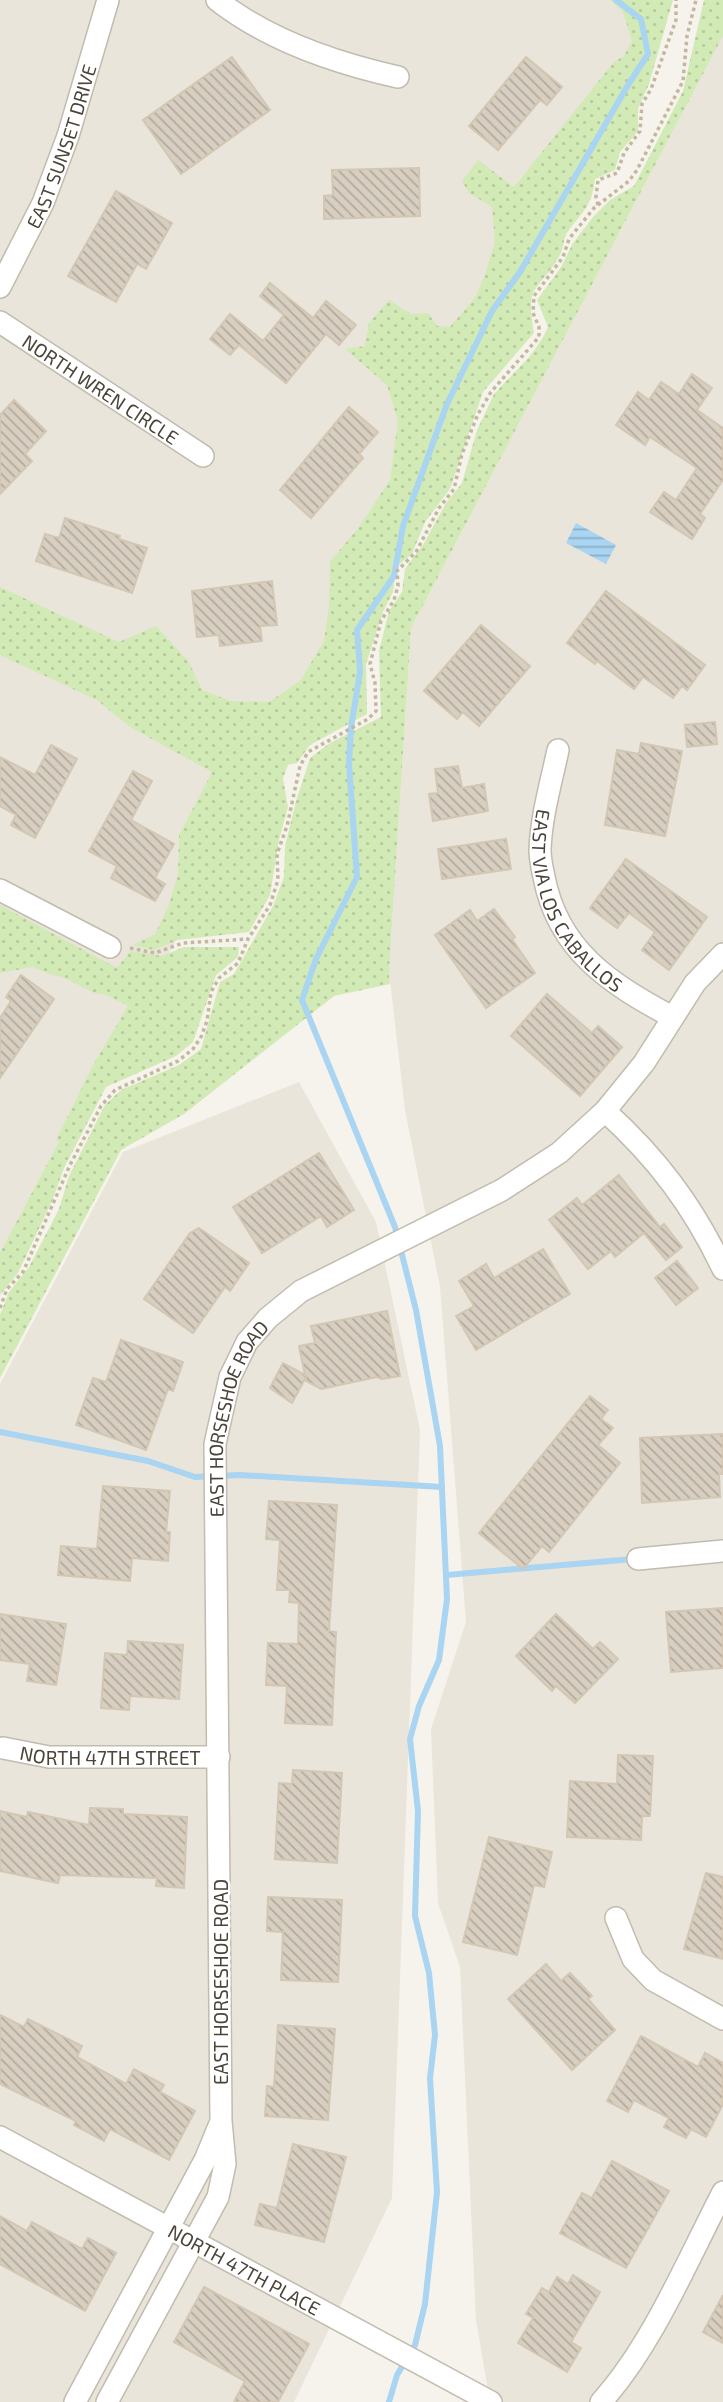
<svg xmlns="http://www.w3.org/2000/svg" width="723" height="2402" font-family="'Exo 2',sans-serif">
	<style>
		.residential { fill: #eae5da }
		.green { fill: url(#green-dots) }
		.water { fill: url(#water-rules) }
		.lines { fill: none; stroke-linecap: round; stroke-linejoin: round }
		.stream { stroke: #a9d4f2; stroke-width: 6 }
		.building { fill: url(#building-back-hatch); stroke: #d3c7b4; stroke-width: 2 }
		.street-casing { stroke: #c2bbae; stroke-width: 24 }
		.path { stroke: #c4b79f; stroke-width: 3.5; stroke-dasharray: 3.5 3.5; stroke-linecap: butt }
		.street { stroke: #fff; stroke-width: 21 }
		.labels { text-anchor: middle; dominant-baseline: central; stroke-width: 5; stroke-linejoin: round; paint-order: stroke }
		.street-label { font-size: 19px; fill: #4b4439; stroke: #fff }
	</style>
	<defs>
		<pattern id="green-dots" width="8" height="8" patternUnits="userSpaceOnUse" patternTransform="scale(1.75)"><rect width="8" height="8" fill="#d2eab5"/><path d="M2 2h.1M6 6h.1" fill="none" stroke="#b6ca9c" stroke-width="1.8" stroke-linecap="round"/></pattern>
		<pattern id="water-rules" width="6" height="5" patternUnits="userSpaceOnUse" patternTransform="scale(1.75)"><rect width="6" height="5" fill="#a9d4f2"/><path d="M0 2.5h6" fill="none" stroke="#8caec5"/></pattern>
		<pattern id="building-back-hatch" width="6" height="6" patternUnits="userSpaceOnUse" patternTransform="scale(1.75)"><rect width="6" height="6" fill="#d8cfc1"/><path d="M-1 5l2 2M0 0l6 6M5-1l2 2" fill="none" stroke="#b1aa9e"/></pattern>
	</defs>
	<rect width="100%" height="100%" fill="#f6f3ec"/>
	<g class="residential">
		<path d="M0,0H669L0,1276Z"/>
		<path d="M723,36V2402H490L476,2320L460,1967L438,1903L431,1729L466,1622L440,1287L405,1110L389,972L411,628Z"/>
		<path d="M299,1082L376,1222L420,1430L392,2198L294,2402H0V1384L123,1152Z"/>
	</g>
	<g class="green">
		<path d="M610,0H673L649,84L638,109V131L620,152L615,170L595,179C592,206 584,210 569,230C563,237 564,247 560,255C538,294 525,280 534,333L483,392L450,489L425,522L412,554L396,567L393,592L383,612L366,664L367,714L310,745L297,763L288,765L283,778L288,807L279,840L270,895L249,932L178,940L154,950L133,945L155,934L169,905L178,874L179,835L212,772L130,727L97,700L0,655V587L119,642L156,626L189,662L202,690L231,701L269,702L300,681L324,641L329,606L330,562L359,527L390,480L398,421L387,385L345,349L365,346L369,323L389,300L411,314L428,313L437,326L450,327L475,298L484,277L495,242L492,207L469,193L462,181L478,160L514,187L614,62L624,56L632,41L623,12Z"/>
		<path d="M704,0H723V36L411,628L389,972L390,984L334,996L184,1114L121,1150L0,1378V1315L9,1292L29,1267L59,1209L69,1176L105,1105L121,1090L179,1065L201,1049L220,982L234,974L273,906L284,877L285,846L296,801L310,758L330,743L381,717L379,651L389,611L402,592L405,569L423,545L446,503L462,483L477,430L494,394L530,356L542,339L548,327L537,300L561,267L573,243L593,217L610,200L634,186L683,91Z"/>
		<path d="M0,905L117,968L130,951L162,956L184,947H239L238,957L216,975L193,1042L176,1056L106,1087L64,1168L52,1201L18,1273L0,1295V1253L59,1142L56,1140L92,1067L128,1006L107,995L94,993L65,978L49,974L33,967L0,973Z"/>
	</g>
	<path class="water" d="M576,523L616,545L606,564L566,543Z"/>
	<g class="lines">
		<g class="stream">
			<path d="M0,1432L148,1461L195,1477L240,1475L442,1487"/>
			<path d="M447,1575L633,1559"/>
			<path d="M389,2402L397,2375L415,2345L425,2304L437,2192L430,2078L435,2035L429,1973L415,1916L418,1811L410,1739L419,1706L439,1660L447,1599L440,1446L416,1310L395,1227L302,1000L316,959L357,877L349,764L351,728L360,672L357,630L394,576L403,526L447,404L492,311L520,272L628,85L648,54L641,19L616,0"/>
		</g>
	</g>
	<g class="building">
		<path d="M232,57L270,110L181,174L143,120Z"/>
		<path d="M526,57L562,87L547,105L540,100L498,150L469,126Z"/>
		<path d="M419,168L420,216L324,219V196L333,195L332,170Z"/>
		<path d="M116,191L172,223L146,269L137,264L116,302L68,276Z"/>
		<path d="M270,283L313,318L326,301L356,325L339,345L326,334L286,383L239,345L230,355L210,339L230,314L263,341L284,315L260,296Z"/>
		<path d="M692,374L712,388L697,410L723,428V480L700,514L705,518L692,539L650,512L664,492L676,500L697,468L650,437L645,445L616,425L638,392L649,400L661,382L679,394Z"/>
		<path d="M14,400L46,431L25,454L32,461L0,494V415Z"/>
		<path d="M349,407L378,432L359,454L363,458L311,518L280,490Z"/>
		<path d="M65,518L120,536L119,539L147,548L132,593L36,561L45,534L59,538Z"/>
		<path d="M272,581L277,625L260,626L262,641L220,646L219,635L197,637L192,591Z"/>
		<path d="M606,591L705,665L687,690L682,686L673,698L643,677L634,689L597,661L595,664L567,643Z"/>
		<path d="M481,625L530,666L479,726L463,712L457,719L424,691Z"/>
		<path d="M715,722L717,744L687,747L685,725Z"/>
		<path d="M641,743L682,751L665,836L605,825L617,750L639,754Z"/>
		<path d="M51,745L77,759L35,838L11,825L16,815L0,806V757L35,775Z"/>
		<path d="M458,766L462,788L484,784L488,811L433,821L429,794L438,793L435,769Z"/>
		<path d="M133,771L152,781L131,820L174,844L155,878L165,884L155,901L111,878L117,866L89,851Z"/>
		<path d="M506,839L511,869L442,879L438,849Z"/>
		<path d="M626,859L707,917L669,970L642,950L655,932L629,913L617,928L590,908Z"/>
		<path d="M494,909L515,937L512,939L535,973L486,1008L435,935L470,910L477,921Z"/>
		<path d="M21,975L54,999L0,1078V1018L11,1001L6,997Z"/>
		<path d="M547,994L592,1033L598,1026L622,1047L580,1096L511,1036Z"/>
		<path d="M319,1153L354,1210L327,1227L321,1216L262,1253L233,1207Z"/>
		<path d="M619,1175L660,1227L664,1224L682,1247L666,1260L644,1233L615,1257L611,1251L588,1269L549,1220L577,1198L582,1205Z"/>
		<path d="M199,1228L249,1263L230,1291L225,1287L193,1333L144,1299L190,1233Z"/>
		<path d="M543,1249L570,1294L476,1350L456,1316L474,1306L459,1281L486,1264L494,1278Z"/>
		<path d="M677,1261L698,1288L676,1305L655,1278Z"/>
		<path d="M387,1311L400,1376L382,1379L377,1377L321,1389L306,1381V1377L292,1403L270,1388L283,1363L305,1375L299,1346L315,1343L311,1326Z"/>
		<path d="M121,1340L183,1362L173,1391L168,1389L146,1450L76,1425L93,1378L106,1382Z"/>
		<path d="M590,1396L608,1410L601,1419L613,1428L598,1445L620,1463L549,1552L542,1546L523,1569L479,1533Z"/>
		<path d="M723,1434V1474H719L720,1497L642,1503L640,1438Z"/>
		<path d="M103,1486L170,1491L166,1532H170L168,1561L132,1558L130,1581L58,1575L61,1546L97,1549Z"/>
		<path d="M269,1501L337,1505L329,1631L336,1632L332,1725L285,1723L287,1686L266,1685L268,1643L298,1644L299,1603L289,1602L290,1590H277L280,1540L266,1539Z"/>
		<path d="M723,1608V1668L671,1672L666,1612Z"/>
		<path d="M0,1614L66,1624L56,1685L27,1681L30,1664L0,1660Z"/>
		<path d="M556,1614L593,1649L600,1642L618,1659L575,1703L556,1686L552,1691L516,1656Z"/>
		<path d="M128,1641L183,1645L179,1699L130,1696L129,1710L101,1708L105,1653L127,1655Z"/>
		<path d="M618,1755L653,1756L650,1816H642L641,1840L567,1837L570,1781L617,1784Z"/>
		<path d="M293,1770L342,1773L337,1863L275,1859L279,1783L292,1784Z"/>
		<path d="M90,1808L123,1809V1814L187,1817L184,1888L156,1886L157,1878L60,1875L58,1883L0,1871V1811L27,1817L28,1812L89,1825Z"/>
		<path d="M489,1837L552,1852L544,1887L534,1885L517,1955L463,1942Z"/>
		<path d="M706,1873L723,1877V1959L684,1949Z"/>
		<path d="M268,1897L342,1900L338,1982L281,1980L283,1932L267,1931Z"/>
		<path d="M546,1964L561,1981L570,1973L592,1996L588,1999L615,2030L572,2070L508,1999Z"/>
		<path d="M0,2015L24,2027L28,2019L82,2046L77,2057L126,2084L134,2069L164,2085L160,2092L195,2111L169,2160L110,2129L104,2141L74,2125L76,2121L0,2084Z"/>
		<path d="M278,2025L335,2029L328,2120L265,2116L267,2086L274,2087Z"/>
		<path d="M641,2036L698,2067L705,2053L723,2063V2104L706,2137L691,2129L686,2138L664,2127L669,2118L634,2100L628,2112L607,2101Z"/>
		<path d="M293,2144L346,2157L324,2242L255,2225L260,2204L277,2208Z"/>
		<path d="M612,2161L669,2191L626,2268L560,2233L582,2193L592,2198Z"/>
		<path d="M0,2216L27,2231L32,2222L82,2249L88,2238L116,2253L85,2311L0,2264Z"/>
		<path d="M573,2275L600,2292L571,2342L581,2348L567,2372L518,2343L533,2318L526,2314L542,2288L549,2292L557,2277L568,2284Z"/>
		<path d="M204,2287L309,2344L278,2402H234L245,2381L174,2342Z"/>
		<path d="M723,2295V2343L703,2332Z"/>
	</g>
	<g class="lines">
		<g class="street-casing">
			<g id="street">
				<path d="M217,0C268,40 335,63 398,77"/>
				<path id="s1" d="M0,287L43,203L68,136L108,0"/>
				<path id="s2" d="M0,322L203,456"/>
				<path id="s3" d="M558,750C551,783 541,817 540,850C540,859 542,868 544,877C558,951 611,984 672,1017"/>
				<path d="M0,890L110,947"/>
				<path d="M605,1111C657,1158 693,1206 723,1269"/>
				<path d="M638,1559L723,1551"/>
				<path id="s4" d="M3,1748L49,1757H219"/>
				<path d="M616,1918L633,1959L653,1980L723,2019"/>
				<path id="s5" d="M0,2137L491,2402"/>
				<path d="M75,2402L205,2160L219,2126"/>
				<path id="s6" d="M107,2402L218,2197L225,2164L221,2121L215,1444L230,1377L247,1342L268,1318L301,1291L502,1190L559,1153L605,1111L644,1063L695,983L723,954"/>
				<path d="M601,2402C652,2346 688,2259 723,2192"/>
			</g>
		</g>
		<g class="path">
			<path d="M598,205L596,197L598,180L617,173L624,153L640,131L642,104L651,89L676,20V0"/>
			<path d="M130,948L155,953L183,943L248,939"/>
			<path d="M0,1308L7,1289L23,1272L70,1165L101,1106L115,1090L178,1061L193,1049L201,1037L207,1021L211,992L219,978L238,963L248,939L270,905L278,880L277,854L287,826L300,766L308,752L368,719L376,711L375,683L370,664L381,621L394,600L398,586L397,571L416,552L439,508L454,489L462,454L478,414L491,392L539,337V327L533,313L534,296L563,257L569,239L594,208L629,181L637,170L683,81L687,36L696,0"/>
		</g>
		<use href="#street" class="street"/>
	</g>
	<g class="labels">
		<g class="street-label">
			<text stroke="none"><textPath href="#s1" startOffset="154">EAST SUNSET DRIVE</textPath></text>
			<text stroke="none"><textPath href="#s2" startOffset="121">NORTH WREN CIRCLE</textPath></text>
			<text stroke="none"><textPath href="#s3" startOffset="164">EAST VIA LOS CABALLOS</textPath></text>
			<text stroke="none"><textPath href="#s6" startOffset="1017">EAST HORSESHOE ROAD</textPath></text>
			<text stroke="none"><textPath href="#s4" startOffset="108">NORTH 47TH STREET</textPath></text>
			<text transform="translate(220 1982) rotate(-90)">EAST HORSESHOE ROAD</text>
			<text stroke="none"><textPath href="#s5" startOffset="278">NORTH 47TH PLACE</textPath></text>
		</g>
	</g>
</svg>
